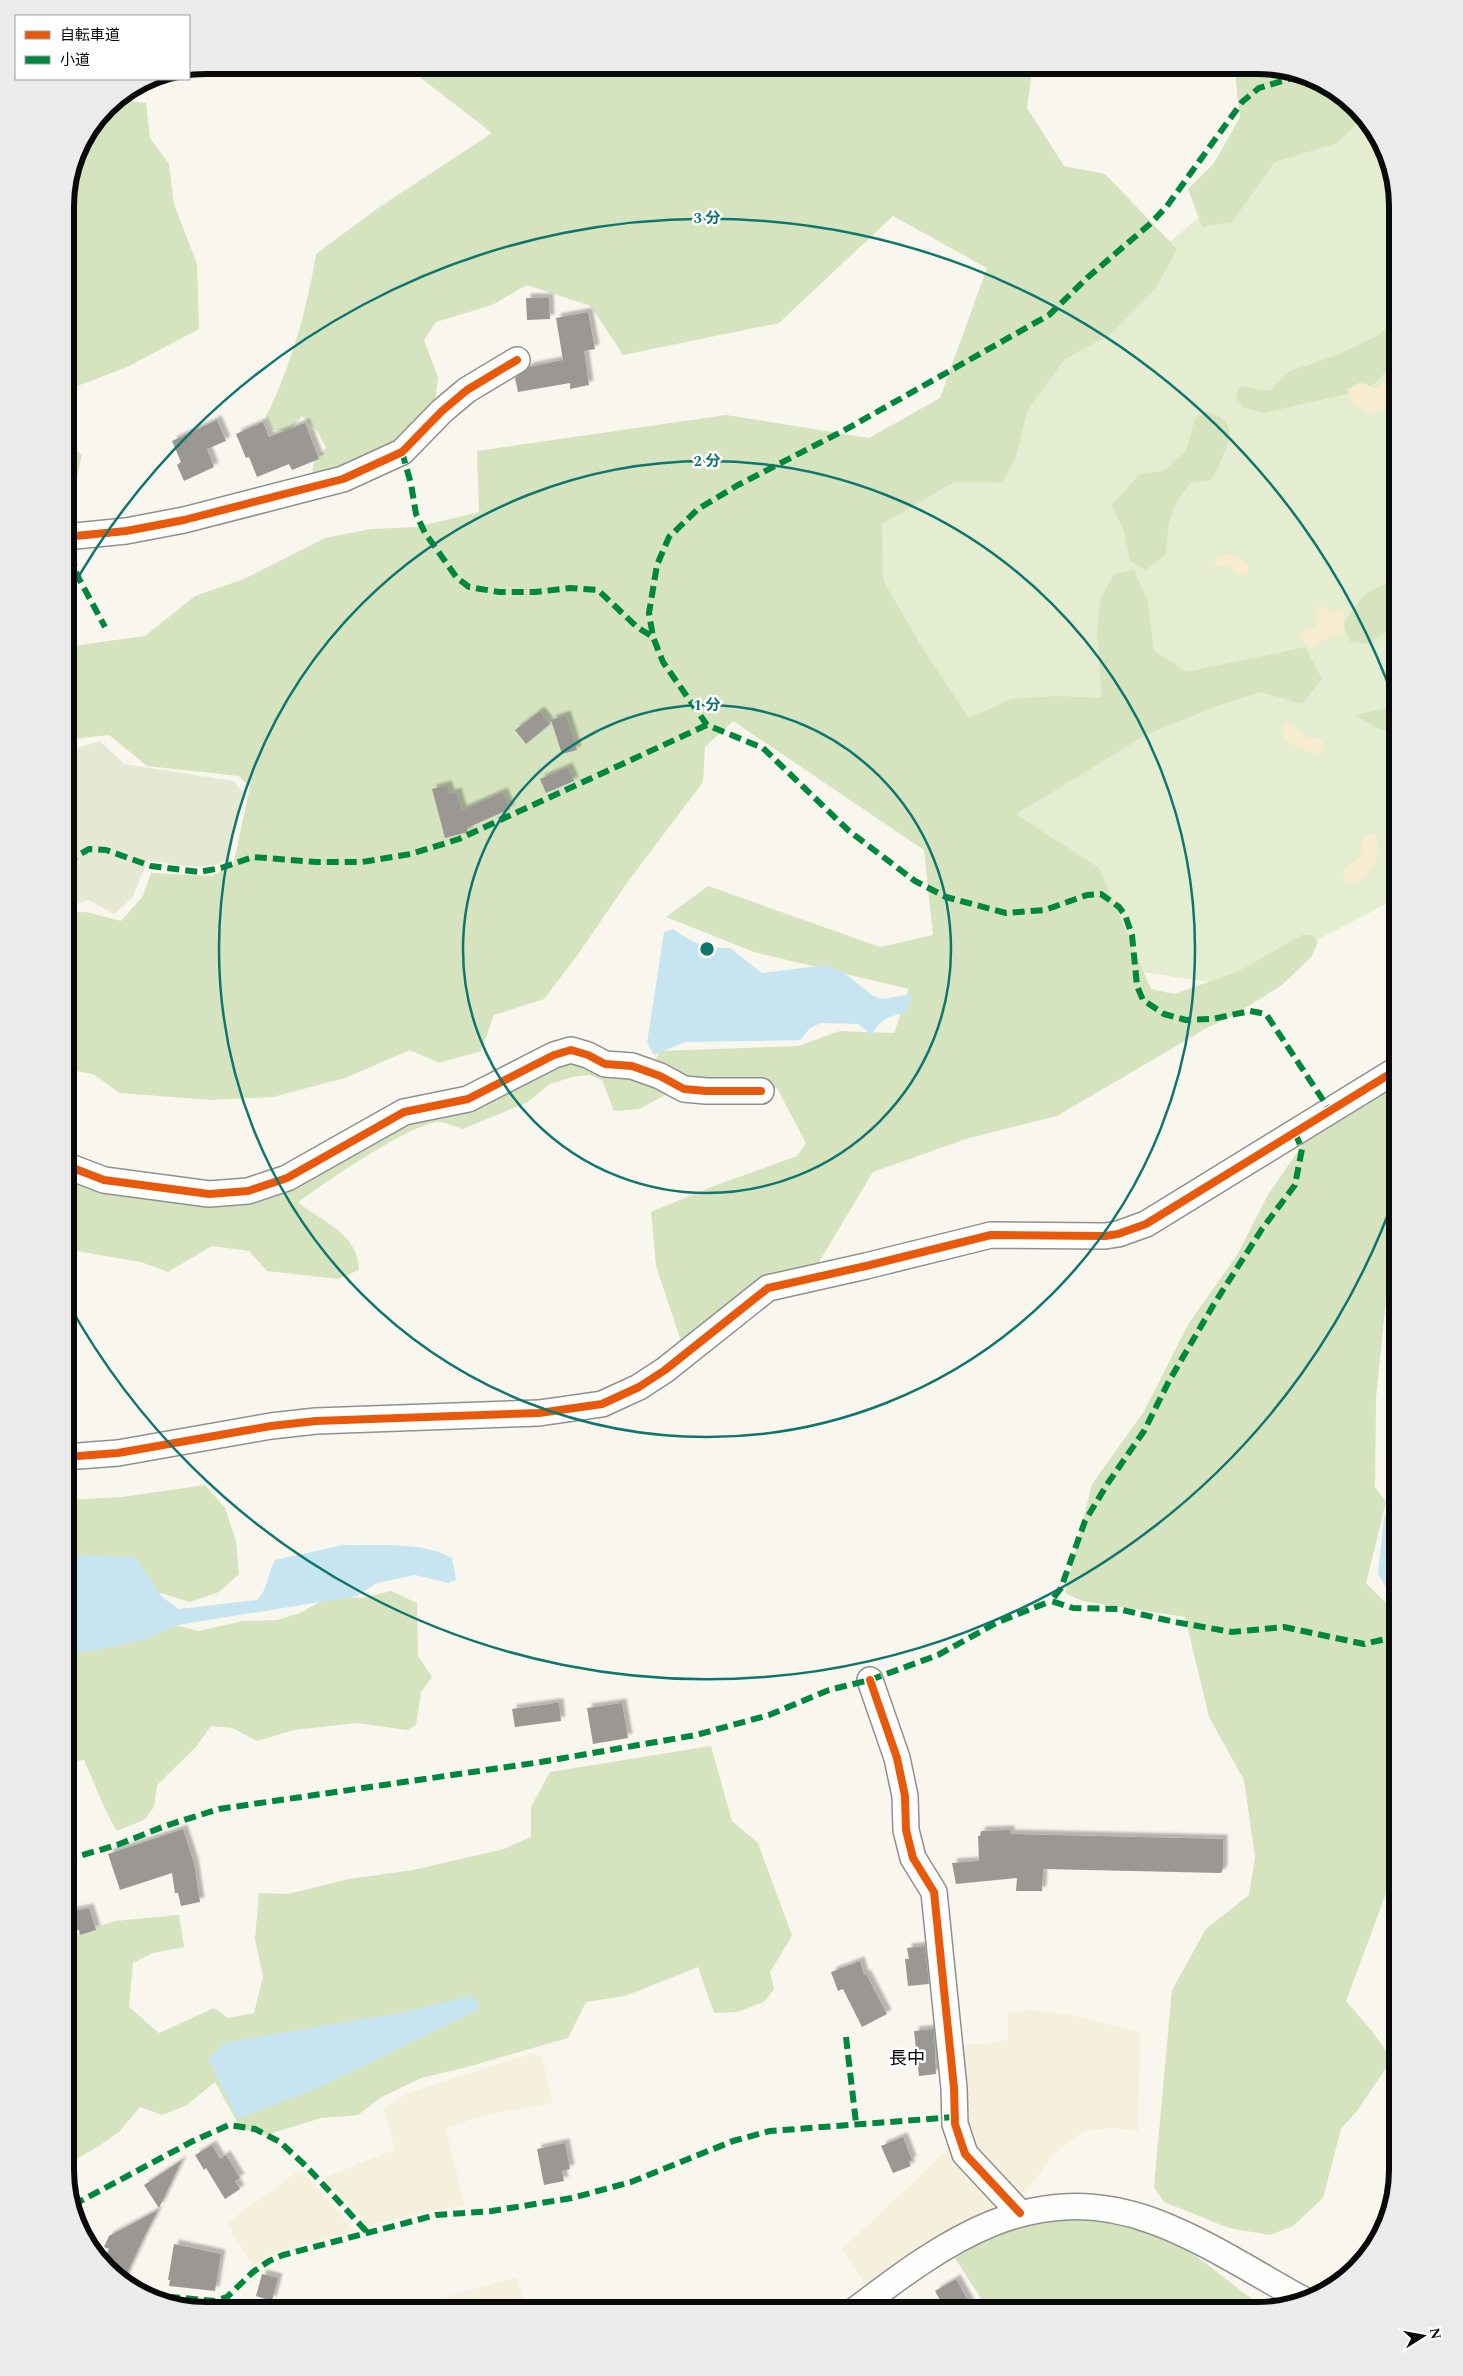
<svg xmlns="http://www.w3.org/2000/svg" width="1463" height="2376" font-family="Spectral,'Noto Sans JP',serif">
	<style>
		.farmland { fill: #f5f0db }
		.green { fill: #e4edcf }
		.forest { fill: #d5e3be }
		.sand { fill: #f7ecd0 }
		.cemetery { fill: #e5e8d3 }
		.water { fill: #c7e5f0 }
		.building { fill: #9b9894; filter: url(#shadow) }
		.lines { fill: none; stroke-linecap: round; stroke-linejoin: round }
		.minor-casing { stroke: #92908d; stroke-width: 28 }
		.minor { stroke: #fefefc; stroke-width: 25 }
		.quiet { stroke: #00873e; stroke-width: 6; stroke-dasharray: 12 6; stroke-linecap: butt }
		.cycleway-casing { stroke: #fff; stroke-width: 11 }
		.cycleway { stroke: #e8590c; stroke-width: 8 }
		.ring { fill: none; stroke: #0f766e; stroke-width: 2.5 }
		.labels { text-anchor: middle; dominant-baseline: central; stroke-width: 5; stroke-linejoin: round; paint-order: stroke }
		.neighbourhood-label { font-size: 18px; fill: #0a0a0a; stroke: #fff }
		.rim { fill: none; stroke: #0a0a0a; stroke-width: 6 }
		.centre { fill: #0f766e; stroke: #fff; stroke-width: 2.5 }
		.ring-label { font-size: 15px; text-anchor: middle; font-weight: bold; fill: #0f766e; stroke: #fff; stroke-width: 5; stroke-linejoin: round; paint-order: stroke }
	</style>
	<defs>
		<filter id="shadow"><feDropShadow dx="4.5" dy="-4.5" stdDeviation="1" flood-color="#0004"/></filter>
	</defs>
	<rect width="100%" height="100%" fill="#f9f6ee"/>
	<g class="farmland">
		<path d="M1398,1362V1470L1393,1413Z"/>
		<path d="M1030,2010L1077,2016L1140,2033L1138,2131L1114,2128L1084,2131L1055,2153L1020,2200L967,2144L957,2045L996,2043L1008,2039V2013Z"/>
		<path d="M533,2053L542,2057L553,2103L485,2115L446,2128L465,2206L433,2210L368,2226L324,2178L395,2149L383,2108L408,2093Z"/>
		<path d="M952,2145L996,2202L995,2208L867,2287L841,2249L874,2220Z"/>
		<path d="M301,2169L355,2231L276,2252L252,2266L227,2223Z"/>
		<path d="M517,2277L526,2311H398L449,2296Z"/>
	</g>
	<path class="green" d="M1349,104L1383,143L1398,205V898L1230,985L1142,972L945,752L862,538L1110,292L1291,140Z"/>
	<g class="forest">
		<path d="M404,65H1033L1027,108L1064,166L1105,174L1177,249L1156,288L1111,334L1065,359L1028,409L1016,457L1002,483L954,482L882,524L883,580L922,648L969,718L1012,699L1056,696L1102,698L1097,633L1100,600L1114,574L1134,570L1148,602L1154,651L1187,672L1305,647L1322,679L1302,704L1260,692L1220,705L1146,735L1016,814L1099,868L1151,989L1174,994L1237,972L1302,935H1312L1318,942L1312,956L1282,985L1232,1016L1205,1029L1057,1116L966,1139L873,1172L819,1262L761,1279L681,1341L656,1266L651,1212L714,1186L797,1156L806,1143L777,1088L682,1086L639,1109L614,1111L602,1080L590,1075L572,1077L550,1084L528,1102L463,1129C456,1127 448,1123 441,1122C414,1120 323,1184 298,1202C322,1222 359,1234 359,1270L338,1279L267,1271L249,1251L212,1246L168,1272L141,1262L65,1249V1167L231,1194L407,1118L551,1066L578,1063L651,1068L660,1051L798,1046L840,1031L894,1033L909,989L754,952L666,917L708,886L880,947L933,935L924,850L733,721L705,747L703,782L626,884L579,953L544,999L494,1015L481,1051L439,1063L410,1050L345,1078L273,1097L211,1100L120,1093L93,1074L65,1069V913L86,912L121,921L143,896L151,873L212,876L233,865L250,787L239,776L147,766L109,735L65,740V647L145,636L195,596L244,579L325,538L371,529L416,527L479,512L477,451L726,415L869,438L940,398L987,268L893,216L779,323L623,355L591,306L527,285L492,305L436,322L424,340L438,377L434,411L398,446L311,483L314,460L326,448L318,432L302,416L289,431L272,430L266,417C291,366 307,310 316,254L378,208L492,133Z"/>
		<path d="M1234,65H1267L1335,88L1361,117L1356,125L1337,143L1275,162L1232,222L1202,227L1188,189L1214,163L1240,117Z"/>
		<path d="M117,99L146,103L150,138L169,164L174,204L197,264L199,329L127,367L75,387L65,400V196L76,151L106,106Z"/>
		<path d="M1398,319V359L1374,384L1342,395L1264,413L1245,408L1236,399L1239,387H1249L1269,391L1290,371L1335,356L1377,336Z"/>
		<path d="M1205,411C1227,418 1234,425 1226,448C1221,460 1218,470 1210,480L1191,483C1169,508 1168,522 1166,554L1146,570L1130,561L1124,532L1112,505L1140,474L1163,471L1186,451L1195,418Z"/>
		<path d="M65,441L82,455L72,498L65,511Z"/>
		<path d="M1398,578V623L1369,644L1350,642L1343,624L1365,594Z"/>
		<path d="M1384,709L1398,710V728L1381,730L1355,715Z"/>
		<path d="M1385,1085L1398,1092V1153L1390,1203L1388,1280L1376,1398L1375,1487L1386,1502L1366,1583L1397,1614L1398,1620V1861L1346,2001L1371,2030L1392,2059L1357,2111L1341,2129L1323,2198L1293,2226L1270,2235L1229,2228L1164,2202L1154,2187L1172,1990L1206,1929L1249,1895L1255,1857L1244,1780L1209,1717L1185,1617L1082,1601L1065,1593L1092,1484L1143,1413L1189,1323L1237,1255L1268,1195L1307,1138Z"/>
		<path d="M205,1485L225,1508L236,1541L239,1574L219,1592L190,1602L141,1587L65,1578V1500L122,1497Z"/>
		<path d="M391,1591L417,1603L418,1656L432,1677L421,1692L416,1725L407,1730L356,1723L294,1730L257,1741L232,1728L211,1726L196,1747L157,1785L154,1807L144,1820L117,1831C103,1808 95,1784 84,1760L65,1763V1644L152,1619L198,1631L243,1621L277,1620L300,1613L330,1596L363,1598Z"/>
		<path d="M711,1746L732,1821L758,1843L792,1936L770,1972L774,1989L764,2002L737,2012L714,2013L698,1967L625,1996L586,2002L568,2038L467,2067L421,2078L380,2098L358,2115L321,2118L266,2135L241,2129L215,2082L187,2105L162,2115L140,2107L120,2131L99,2146L65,2165V1962L71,1936L115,1921L179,1915L184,1947L153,1953L133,1963L129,2007L159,2033L214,2008L228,2018L254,2013L263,1977L255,1939L259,1893L288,1894L349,1879L413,1870L504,1849L531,1837V1807L550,1772Z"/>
		<path d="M1067,2214C1109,2222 1145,2229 1184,2249C1214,2266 1238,2292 1268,2309L1258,2311H989L955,2258C992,2234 1025,2226 1067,2214Z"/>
	</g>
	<g class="sand">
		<path d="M1390,377L1398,378V405L1389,402L1382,410L1369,414C1357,407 1350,404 1348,389L1359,383L1367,384L1372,388H1377Z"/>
		<path d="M1225,554C1236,555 1243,558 1249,568L1247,574L1240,577L1227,566H1217L1214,562L1215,558Z"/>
		<path d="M1318,605L1322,606L1330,613L1341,608L1344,610L1345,633L1336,637H1328L1313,648L1304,643L1300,633L1306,628H1315L1318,624L1315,613Z"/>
		<path d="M1285,722L1295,726L1307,738L1321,739L1325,746L1321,754C1305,752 1284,746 1281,727Z"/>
		<path d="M1371,833L1375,834C1384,852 1370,886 1346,882L1342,875L1348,864L1361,857C1362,846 1358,837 1371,833Z"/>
	</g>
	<path class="cemetery" d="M100,741L124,764L233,781L243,792L229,861C201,871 176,865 148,860L132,898L114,914L89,900L67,907L65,906V756L74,749Z"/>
	<g class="water">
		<path d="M673,929C694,943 704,949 730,948L762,973L826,965L843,972L872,995L882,999L913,994L906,1012C888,1017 880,1019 872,1035L858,1024L821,1023L810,1028L800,1040L685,1042L654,1055L647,1043L664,932Z"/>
		<path d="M1398,1497V1602H1395L1378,1574L1384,1518Z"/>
		<path d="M343,1545C377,1546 421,1541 452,1558L456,1580L448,1583L415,1575L377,1583L357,1596L178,1625L144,1640L65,1656V1555L135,1557L162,1597L179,1609L257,1600C268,1589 268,1573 275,1560Z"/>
		<path d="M471,1996L479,2003L478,2010L320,2087L238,2119L208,2058L227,2042L405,2012Z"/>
	</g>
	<g class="building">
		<path d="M526,298H549L550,319L527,320Z"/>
		<path d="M588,312L595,349L584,351L589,385L570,389V383L518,392L515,378L529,367L563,360L556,318Z"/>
		<path d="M217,420L226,441L207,449L214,467L184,481L177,465L181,462L172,441Z"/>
		<path d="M263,422L269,437L305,423L319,459L292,470L289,464L257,477L249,457L246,458L236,434Z"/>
		<path d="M540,711L550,724L526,744L515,730Z"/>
		<path d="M566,715L577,750L562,754L551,720Z"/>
		<path d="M568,767L574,781L546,793L540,779Z"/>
		<path d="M447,785L450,794L457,792L462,810L503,792L510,809L467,828L468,832L445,838L432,789Z"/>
		<path d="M556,1703H559L561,1721L515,1727L512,1709Z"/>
		<path d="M622,1703L628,1738L593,1744L587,1708Z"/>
		<path d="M183,1829L194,1863L200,1902L181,1906L178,1893H175L172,1873L120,1890L108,1854Z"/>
		<path d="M1010,1830V1834L1223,1839V1869L1221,1873L1043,1869L1042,1891H1016L1017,1878L956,1884L952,1863L979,1861L978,1836H980L981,1831Z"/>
		<path d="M89,1908L96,1930L80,1935L79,1930L65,1933V1913Z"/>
		<path d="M925,1946L929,1984L908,1986L905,1959H909L907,1948Z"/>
		<path d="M860,1961L864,1975L866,1974L887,2014L862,2027L843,1989L838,1991L831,1972Z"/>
		<path d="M934,2029L936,2074L919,2076L914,2031Z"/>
		<path d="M903,2137L912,2160L909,2162L911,2166L893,2173L881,2146Z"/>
		<path d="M565,2143L570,2169L562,2171L564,2181L544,2185L537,2149Z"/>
		<path d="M212,2145L220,2159L226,2155L240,2178L235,2181L240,2189L225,2199L206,2168L204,2170L195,2155Z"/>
		<path d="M182,2160L159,2208L144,2185Z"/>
		<path d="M158,2210L143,2239L123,2282L104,2260L109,2249L104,2247L109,2236Z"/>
		<path d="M174,2244L221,2254L215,2291L169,2286L170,2280H168Z"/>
		<path d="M262,2274L278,2278L272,2301L256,2296Z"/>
		<path d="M956,2279L970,2304L958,2311H946L935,2291Z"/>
	</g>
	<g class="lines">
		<g class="minor-casing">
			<g id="minor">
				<path d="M65,537L126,531L184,520L343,479L402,452L442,411L467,390L517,360"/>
				<path d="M65,1165L104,1180L209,1194L248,1191L287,1178L404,1112L468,1099L554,1055L571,1050L588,1055L605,1064L632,1066L660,1076L684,1089L706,1091H761"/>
				<path d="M65,1457L118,1453L271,1426L316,1421L539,1413L602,1404L639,1387L665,1370L768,1288L866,1266L991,1235L1105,1236L1118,1234L1146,1224L1398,1069"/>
				<path d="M870,1680L897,1758L905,1796L906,1830L913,1858L934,1892L954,2088L955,2124L965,2154L1020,2213"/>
				<path d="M854,2311C946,2241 1032,2177 1153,2221C1205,2240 1256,2274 1304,2300"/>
			</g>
		</g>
		<use href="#minor" class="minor"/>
		<g class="quiet">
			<path d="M1299,76L1259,88L1242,102L1167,206L1151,223L1087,278L1049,315L843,431L738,485L698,509L669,537L657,565L649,613L653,637L663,662L707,725L763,748L849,831L915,881L946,897L1006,913L1045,910L1087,895L1101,894L1119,907L1125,915L1132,935L1137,986L1143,1000L1164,1014L1186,1020L1212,1019L1250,1011L1266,1014L1329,1109"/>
			<path d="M402,452L411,484L416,514L425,533L457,578L469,587L499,592H536L570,588L598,590L637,627L653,637"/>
			<path d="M67,537L77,575L105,627"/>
			<path d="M65,859H72L89,849L106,850L151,866L199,872L221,868L253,857L316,862H362L411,854L459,839L707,725"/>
			<path d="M1295,1133L1302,1149L1295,1185L1262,1229L1214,1304L1169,1381L1144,1431L1108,1483L1085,1521L1061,1588L1051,1601L1073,1608L1118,1609L1175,1622L1232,1632L1284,1627L1364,1644L1386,1639L1398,1642"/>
			<path d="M65,1860L117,1845L165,1826L219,1809L541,1762L696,1735L769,1715L829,1690L870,1680L938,1655L998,1622L1051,1601"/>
			<path d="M846,2037L856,2123"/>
			<path d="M73,2205L193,2141L229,2125L255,2129L280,2142L307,2167L367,2232"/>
			<path d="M150,2295L215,2301L227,2297L253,2272L269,2261L283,2255L436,2215L492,2211L572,2198L631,2182L733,2141L770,2131L955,2117"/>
		</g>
		<g class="cycleway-casing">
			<g id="cycleway">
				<path d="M65,537L126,531L184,520L343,479L402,452L442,411L467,390L517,360"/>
				<path d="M65,1165L104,1180L209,1194L248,1191L287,1178L404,1112L468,1099L554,1055L571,1050L588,1055L605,1064L632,1066L660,1076L684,1089L706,1091H761"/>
				<path d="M65,1457L118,1453L271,1426L316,1421L539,1413L602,1404L639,1387L665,1370L768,1288L866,1266L991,1235L1105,1236L1118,1234L1146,1224L1398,1069"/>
				<path d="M870,1680L897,1758L905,1796L906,1830L913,1858L934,1892L954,2088L955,2124L965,2154L1020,2213"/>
			</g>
		</g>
		<use href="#cycleway" class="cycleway"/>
	</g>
	<g class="ring">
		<circle cx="707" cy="949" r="244"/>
		<circle cx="707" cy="949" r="488"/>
		<path d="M1396 1193A731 731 0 0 1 68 1303M68 595A731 731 0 0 1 1396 705"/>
	</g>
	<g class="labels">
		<g class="neighbourhood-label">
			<text x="907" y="2058">長中</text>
		</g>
	</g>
	<path d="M0 0H1463V2376H0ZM206 74H1257A132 132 0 0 1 1389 206V2170A132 132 0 0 1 1257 2302H206A132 132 0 0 1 74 2170V206A132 132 0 0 1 206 74Z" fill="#ebebeb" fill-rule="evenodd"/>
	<path class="rim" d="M206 74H1257A132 132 0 0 1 1389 206V2170A132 132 0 0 1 1257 2302H206A132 132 0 0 1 74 2170V206A132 132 0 0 1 206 74Z"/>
	<circle cx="707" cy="949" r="8" class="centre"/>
	<g class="ring-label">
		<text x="707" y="223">3 分</text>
		<text x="707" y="466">2 分</text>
		<text x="707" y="710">1 分</text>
	</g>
	<rect x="15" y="15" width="175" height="65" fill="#ffffff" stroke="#9d9d9d"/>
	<rect x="25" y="31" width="25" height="8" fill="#e8590c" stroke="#9d9d9d"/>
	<text x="60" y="40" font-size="15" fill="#0a0a0a">自転車道</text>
	<rect x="25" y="56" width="25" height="8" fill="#00873e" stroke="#9d9d9d"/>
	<text x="60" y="65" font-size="15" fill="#0a0a0a">小道</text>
	<g transform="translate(1423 2336) rotate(79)" stroke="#ffffff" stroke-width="4" paint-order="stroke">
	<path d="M0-4L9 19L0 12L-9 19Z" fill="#0a0a0a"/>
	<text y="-8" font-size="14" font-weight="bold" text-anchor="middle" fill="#0a0a0a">N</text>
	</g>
</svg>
